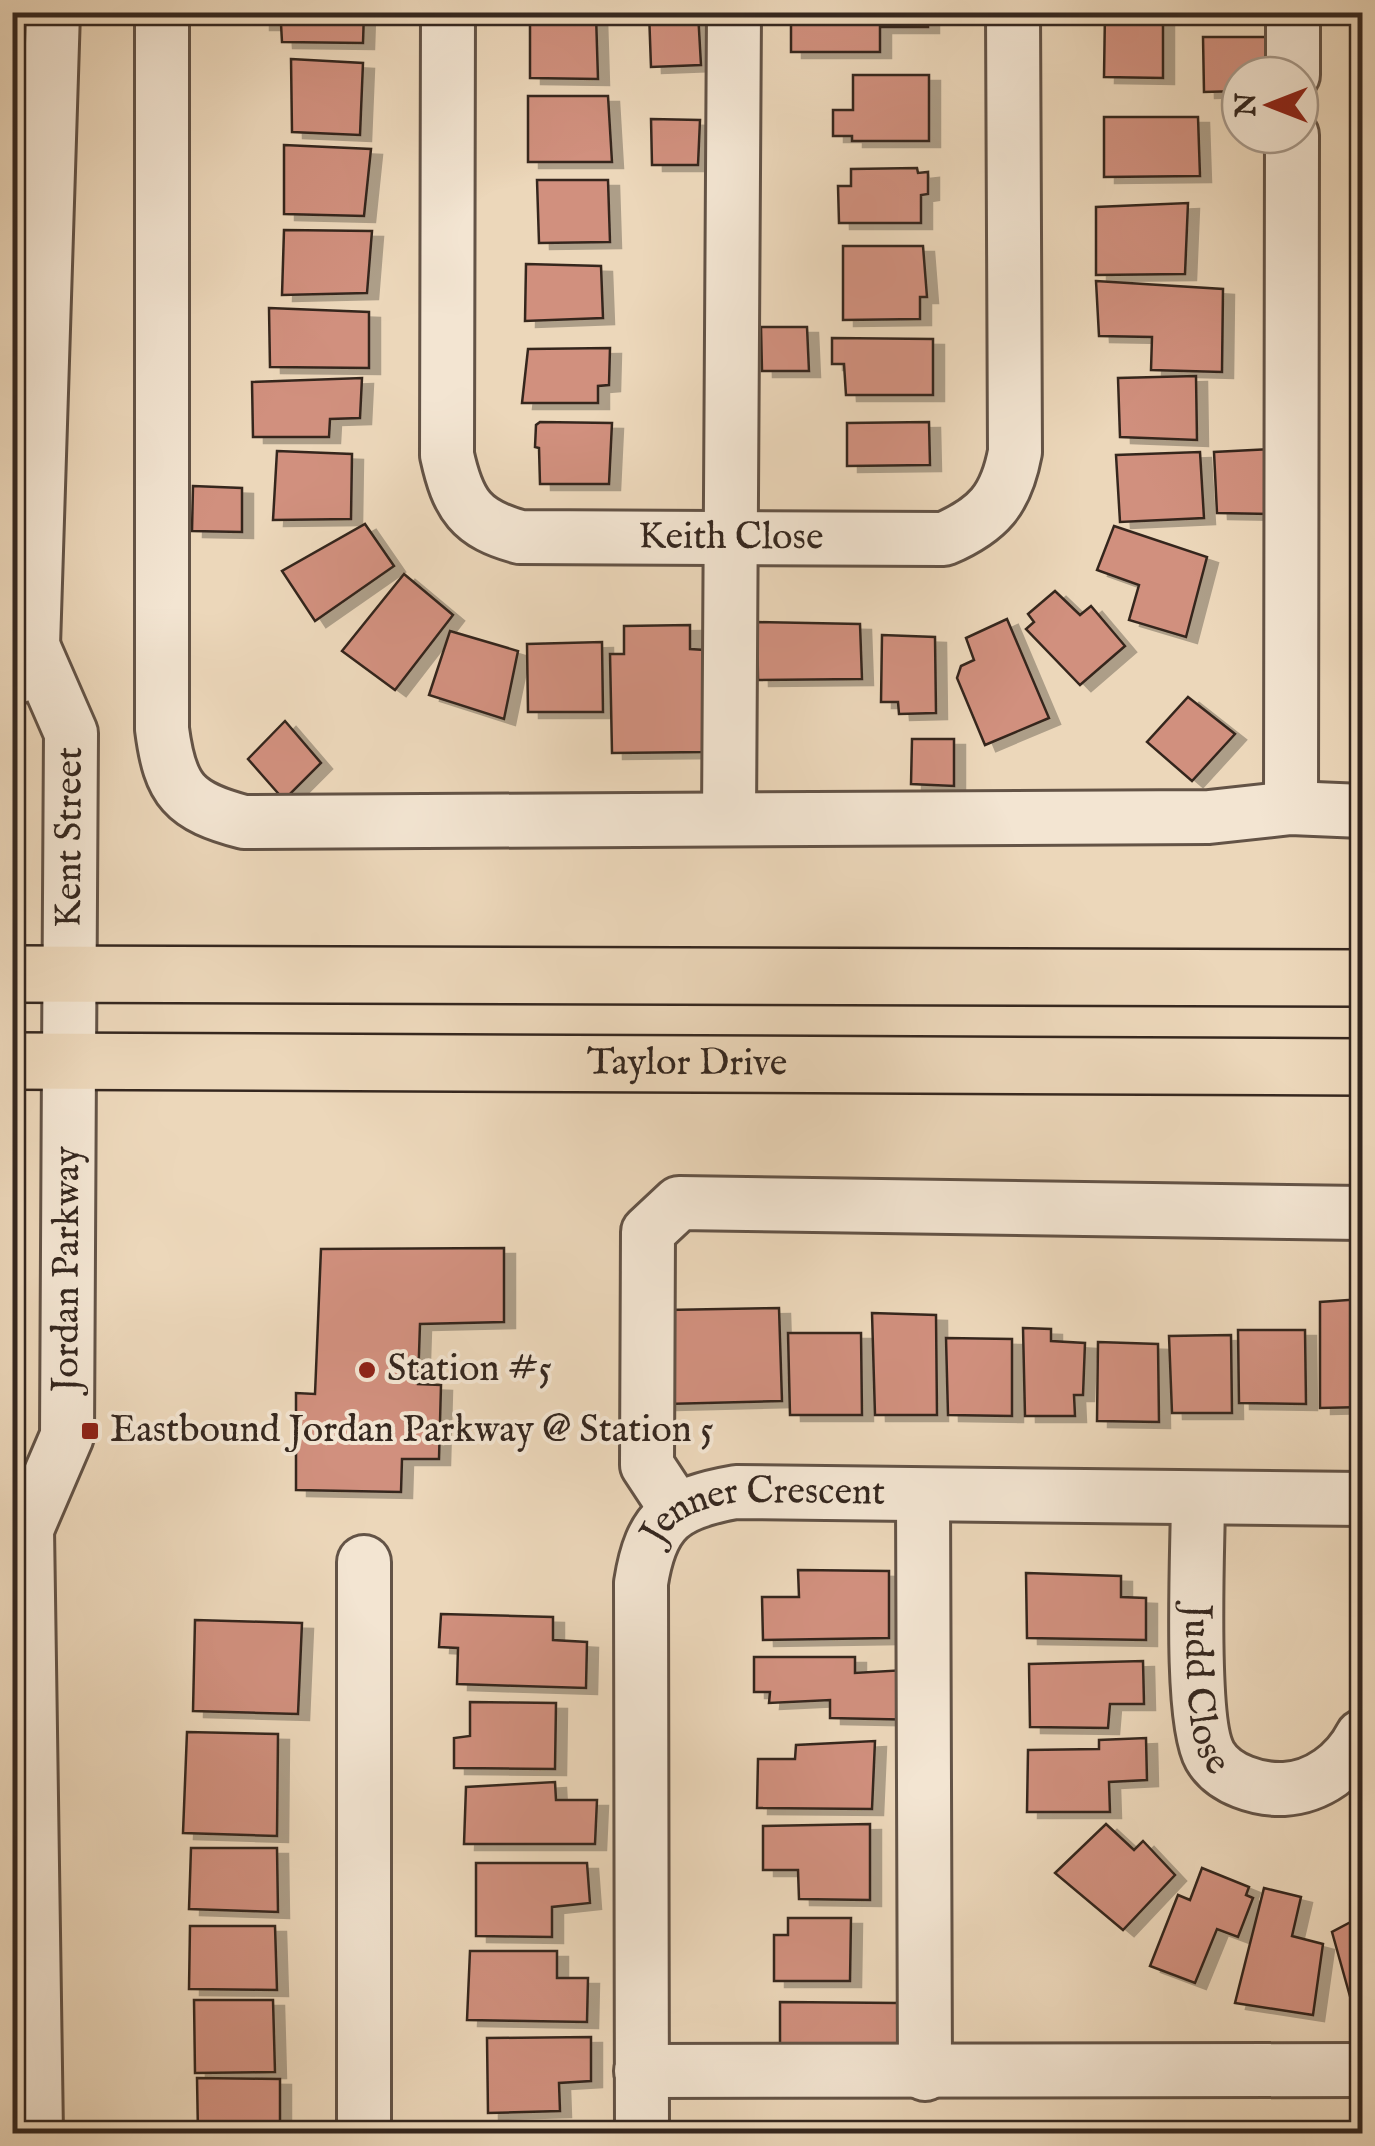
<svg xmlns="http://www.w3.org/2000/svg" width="1375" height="2146" font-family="'IM FELL English',serif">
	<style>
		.building { fill: #d1907e; stroke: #35271f; stroke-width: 2.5; filter: url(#shadow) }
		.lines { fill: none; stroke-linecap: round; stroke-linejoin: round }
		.minor-casing { stroke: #635346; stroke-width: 58 }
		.major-casing { stroke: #35271f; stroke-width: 60 }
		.minor { stroke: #f3e5d2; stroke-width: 52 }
		.major { stroke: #ecd7ba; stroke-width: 55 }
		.poi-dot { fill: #8f2418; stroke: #f3e5d2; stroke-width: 4 }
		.labels { text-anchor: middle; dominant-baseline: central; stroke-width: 8; stroke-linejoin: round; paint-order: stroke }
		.street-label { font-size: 38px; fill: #35271f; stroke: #f3e5d2 }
		.poi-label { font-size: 38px; fill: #35271f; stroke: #f3e5d2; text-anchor: start }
	</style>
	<defs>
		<filter id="shadow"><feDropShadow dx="11" dy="6" stdDeviation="0" flood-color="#0004"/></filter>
	</defs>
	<rect width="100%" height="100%" fill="#ecd7ba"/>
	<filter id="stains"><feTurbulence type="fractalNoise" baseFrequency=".002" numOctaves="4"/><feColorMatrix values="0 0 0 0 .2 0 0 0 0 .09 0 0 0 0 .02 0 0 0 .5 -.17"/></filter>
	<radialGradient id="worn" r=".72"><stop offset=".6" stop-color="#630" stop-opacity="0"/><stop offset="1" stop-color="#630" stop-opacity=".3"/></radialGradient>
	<g class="building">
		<path d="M259,12H364L363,43L282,42L281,24H259Z"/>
		<path d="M649,12H698L701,65L651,67Z"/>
		<path d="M807,12H928V27H880V52H791V23H807Z"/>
		<path d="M1105,12H1163V78L1104,77Z"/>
		<path d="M530,14L596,15L598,79L530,78Z"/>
		<path d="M1203,37H1268L1267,75H1240V91L1204,92Z"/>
		<path d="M291,59L363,63L360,135L292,132Z"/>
		<path d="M853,75H929V141H852V136H833V110H853Z"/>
		<path d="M528,96H608L612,162H528Z"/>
		<path d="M1104,117H1198L1200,176L1104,177Z"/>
		<path d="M651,119L700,120L698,165H652Z"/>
		<path d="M284,145L371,149L364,216L284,214Z"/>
		<path d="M917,168L918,173L928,172V194L921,195V223H839L838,186H851V169Z"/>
		<path d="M537,180H608L610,242L539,243Z"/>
		<path d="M1188,203L1185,274L1096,275V207Z"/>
		<path d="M284,230L372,231L367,293L282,295Z"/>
		<path d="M843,246H923L927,297H920V319L843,320Z"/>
		<path d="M526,264L601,266L603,318L525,321Z"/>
		<path d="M1096,281L1223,289L1222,372L1151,370L1152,337L1099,336Z"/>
		<path d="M269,308L369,312V368L270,367Z"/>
		<path d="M761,327H807L809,371H762Z"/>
		<path d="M832,338L933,339V395H846L844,364H832Z"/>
		<path d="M610,348L609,385L598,386V403H522L528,349Z"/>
		<path d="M1196,376L1197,440L1120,437L1118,378Z"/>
		<path d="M362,378L360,418L330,419L329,437H253L252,382Z"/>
		<path d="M540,422L612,423L609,484H540L539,448L535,447L536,425Z"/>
		<path d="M929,422L930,465L847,466V423Z"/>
		<path d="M1272,449L1271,514L1217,513L1214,452Z"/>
		<path d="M277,451L352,454L351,519L273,520Z"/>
		<path d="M1200,452L1204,518L1120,522L1116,455Z"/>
		<path d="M193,486L242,488V532L192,531Z"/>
		<path d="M365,524L394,566L315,621L282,571Z"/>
		<path d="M1114,526L1207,557L1186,637L1129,620L1139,585L1097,570Z"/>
		<path d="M404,574L453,615L395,690L342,651Z"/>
		<path d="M1055,591L1080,615L1091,606L1125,646L1080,685L1026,629L1034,622L1028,614Z"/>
		<path d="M1007,619L1049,718L985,745L957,678L961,666L974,660L966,638Z"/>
		<path d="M757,622L860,624L862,679L758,680Z"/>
		<path d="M690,625V649L705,650L706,752L612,753L610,654H624V626Z"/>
		<path d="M450,631L518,651L504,719L429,695Z"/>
		<path d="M882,635L935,637L936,713L899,714L898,702H881Z"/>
		<path d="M602,642L603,712H528L527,644Z"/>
		<path d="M1188,697L1235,734L1192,781L1147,742Z"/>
		<path d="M285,721L321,763L284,800L248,759Z"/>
		<path d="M912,739H954V786L911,784Z"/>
		<path d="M504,1248V1322L420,1324L418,1384L441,1385L439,1459H402L401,1492L296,1490V1393L315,1394L321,1249Z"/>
		<path d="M1362,1299V1407L1320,1408V1302Z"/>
		<path d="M779,1308L782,1401L666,1404V1310Z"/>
		<path d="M872,1313L936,1315L937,1415H875Z"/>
		<path d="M1023,1328L1051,1329V1341L1085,1343L1083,1395H1074L1075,1416H1025Z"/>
		<path d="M1238,1330H1305L1306,1404L1239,1403Z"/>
		<path d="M788,1333H861L862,1415H790Z"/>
		<path d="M1231,1335L1232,1413H1172L1169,1336Z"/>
		<path d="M946,1338L1012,1339V1416L948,1415Z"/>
		<path d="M1098,1342L1158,1344L1159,1422L1097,1421Z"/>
		<path d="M798,1570L889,1571V1638L763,1640L762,1597H799Z"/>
		<path d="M1026,1573L1121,1576V1597L1146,1598V1640L1027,1638Z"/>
		<path d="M441,1614L553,1617V1640L587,1642L586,1688L457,1684L458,1648L439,1647Z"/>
		<path d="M195,1620L302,1623L298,1714L193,1711Z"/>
		<path d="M754,1657H855V1673L923,1669L924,1720L830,1718V1700L769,1703L770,1692H754Z"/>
		<path d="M1143,1661L1144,1704H1110L1108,1728L1030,1727L1029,1664Z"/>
		<path d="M470,1702L556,1703L555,1769L454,1768V1738L470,1736Z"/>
		<path d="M187,1732L278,1734L277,1836L183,1833Z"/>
		<path d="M1146,1738L1147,1780L1109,1782L1110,1812H1027L1028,1750L1099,1749V1740Z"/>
		<path d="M875,1741L872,1809L757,1808L758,1759H795L796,1745Z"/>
		<path d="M555,1782L556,1800H597L595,1844H464L466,1787Z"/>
		<path d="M870,1824V1900L799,1899L798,1870H763V1826Z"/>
		<path d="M1106,1824L1134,1850L1143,1841L1175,1875L1123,1930L1055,1873Z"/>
		<path d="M191,1848H277L278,1912L189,1909Z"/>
		<path d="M476,1863H587L590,1903L552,1907V1937L476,1936Z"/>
		<path d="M1202,1868L1249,1887L1246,1895L1253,1898L1238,1937L1217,1929L1195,1983L1150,1966L1178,1895L1190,1900Z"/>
		<path d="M1264,1888L1301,1897L1292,1936L1323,1944L1313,2015L1235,2003Z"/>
		<path d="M1362,1916V2023L1358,2025L1332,1932Z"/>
		<path d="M788,1918H851L850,1981H774V1935H788Z"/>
		<path d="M190,1926H275L277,1990L189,1989Z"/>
		<path d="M470,1951H557V1978H588L587,2022L467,2020Z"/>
		<path d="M194,2000H273L275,2072L195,2073Z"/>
		<path d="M780,2002L899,2003L898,2061L780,2048Z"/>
		<path d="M591,2037V2081L559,2083L560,2111L488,2113L487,2038Z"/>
		<path d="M197,2078L280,2079V2134H198Z"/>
		<path d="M511,2123H586L587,2134H511Z"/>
	</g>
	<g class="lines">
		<g class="minor-casing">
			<g id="minor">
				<path d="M162,12V729C170,791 184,806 244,822L1209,817L1291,808L1362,811"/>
				<path id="s1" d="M448,12L447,455C458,505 471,524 520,537L944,539C988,520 1006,500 1015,452L1013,12"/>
				<path d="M1293,75V12"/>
				<path d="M17,677L33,646L53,12"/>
				<path d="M1291,808L1292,135"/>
				<path d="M729,818L734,12"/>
				<path d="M923,1495L925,2074"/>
				<path d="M15,1498L27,1529L36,2134"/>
				<path id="s2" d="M1198,1498C1198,1548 1189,1720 1210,1756C1224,1780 1259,1790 1284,1789C1318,1787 1347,1765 1362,1736"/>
				<path d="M676,1509L647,1465L648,1232L679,1203L1362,1213"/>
				<path id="s3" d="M27,1529L67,1436L69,1062L71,733L33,646"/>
				<path d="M364,1562V2134"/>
				<path d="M641,2071L1362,2070"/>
				<path id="s4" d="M642,2134L641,1583C651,1519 673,1503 736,1492L1362,1499"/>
			</g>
		</g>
		<g class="major-casing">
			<g id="major">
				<path d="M12,974L1362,978"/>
				<path id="s5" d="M12,1061L1362,1067"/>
			</g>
		</g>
		<use href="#minor" class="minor"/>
		<use href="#major" class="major"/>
	</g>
	<g class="poi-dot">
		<circle cx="367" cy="1370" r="10"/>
		<rect x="80" y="1421" width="20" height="20" rx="5"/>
	</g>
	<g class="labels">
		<g class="street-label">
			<text stroke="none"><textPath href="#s1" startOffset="772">Keith Close</textPath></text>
			<text stroke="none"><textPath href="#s3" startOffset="700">Kent Street</textPath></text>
			<text stroke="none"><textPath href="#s5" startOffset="675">Taylor Drive</textPath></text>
			<text stroke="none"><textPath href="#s3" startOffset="268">Jordan Parkway</textPath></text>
			<text stroke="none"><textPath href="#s4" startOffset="720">Jenner Crescent</textPath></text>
			<text stroke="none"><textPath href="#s2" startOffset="192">Judd Close</textPath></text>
		</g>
		<g class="poi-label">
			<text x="387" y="1370">Station #5</text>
			<text x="110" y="1431">Eastbound Jordan Parkway @ Station 5</text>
		</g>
	</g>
	<rect width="1375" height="2146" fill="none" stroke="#ecd7ba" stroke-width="50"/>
	<rect x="15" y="15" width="1345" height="2116" fill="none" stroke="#35271f" stroke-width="5"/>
	<rect x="25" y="25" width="1325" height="2096" fill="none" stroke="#35271f" stroke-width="2.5"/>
	<g transform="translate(1270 105) rotate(270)"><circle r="48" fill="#f3e5d2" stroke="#a7998a" stroke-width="2.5"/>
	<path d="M0-8L18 38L0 25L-18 38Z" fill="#8f2418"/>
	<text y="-15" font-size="28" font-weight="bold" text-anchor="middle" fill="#35271f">N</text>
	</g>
	<rect width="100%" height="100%" filter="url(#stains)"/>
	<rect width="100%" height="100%" fill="url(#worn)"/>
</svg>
